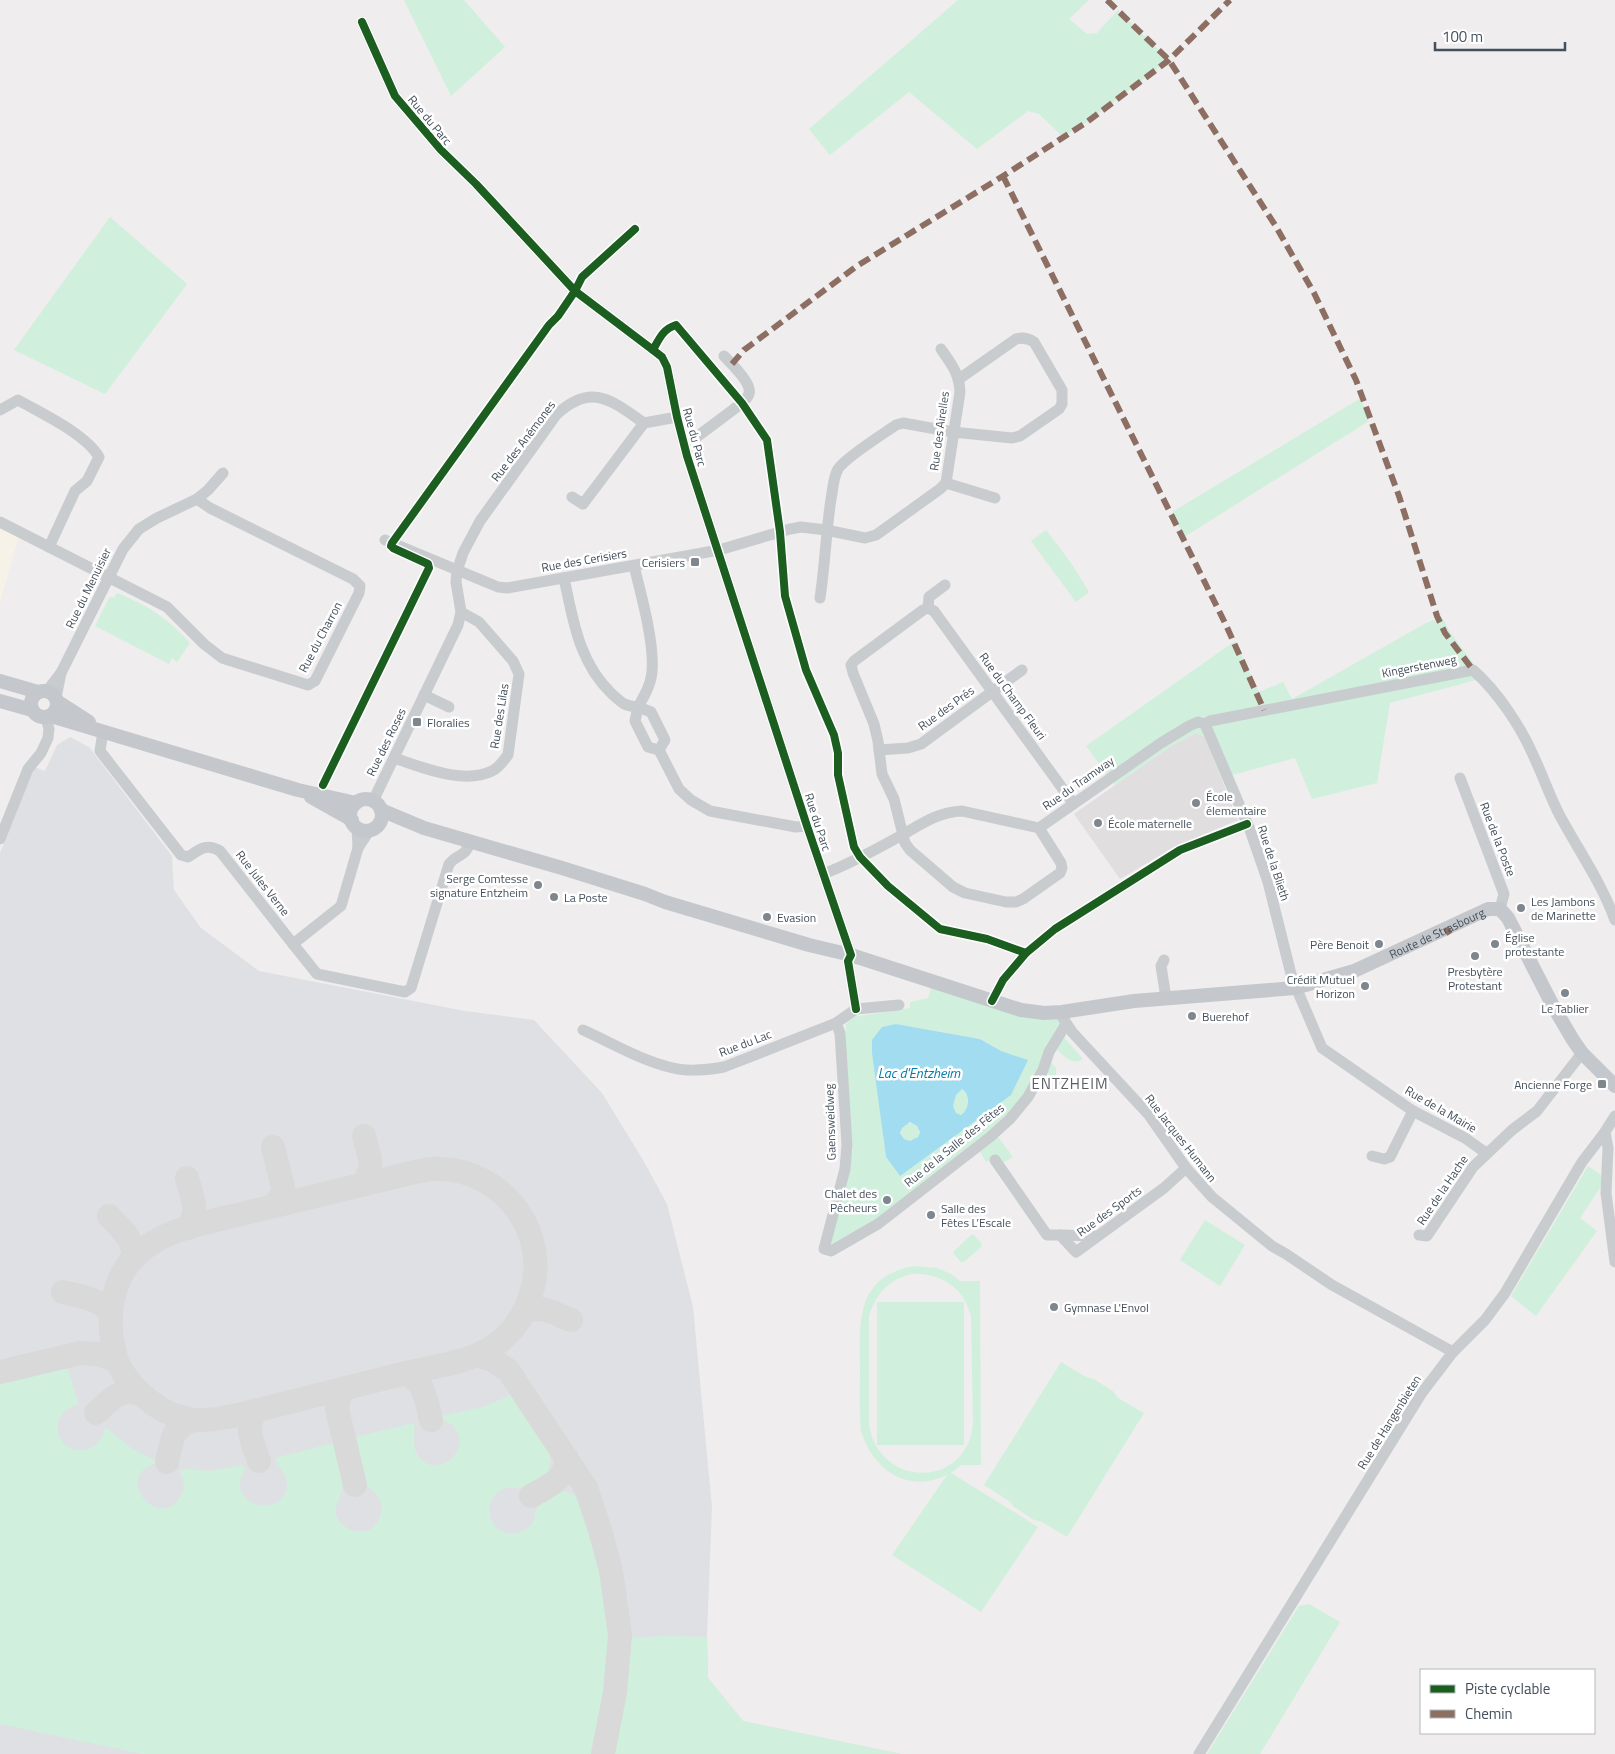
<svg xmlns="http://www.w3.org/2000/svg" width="1615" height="1754" font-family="'Titillium Web',sans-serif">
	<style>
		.commercial { fill: #f7f2e8 }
		.education { fill: #e0dedf }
		.airport { fill: #dfe0e3 }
		.green { fill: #d0f0dd; fill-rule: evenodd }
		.water { fill: #a1dcf0; fill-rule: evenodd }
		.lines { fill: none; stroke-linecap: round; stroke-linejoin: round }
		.taxiway { stroke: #d9d9da; stroke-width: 24 }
		.minor { stroke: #c9ccce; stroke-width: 11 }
		.major { stroke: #c4c8cc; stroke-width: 14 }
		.quiet { stroke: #8d6e63; stroke-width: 6; stroke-dasharray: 12 6; stroke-linecap: butt }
		.cycleway-casing { stroke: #fff; stroke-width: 11 }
		.cycleway { stroke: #1b5e20; stroke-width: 8 }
		.poi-dot { fill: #7f868e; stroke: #fff; stroke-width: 2 }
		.labels { text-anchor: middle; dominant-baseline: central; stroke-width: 5; stroke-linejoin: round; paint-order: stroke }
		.street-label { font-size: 12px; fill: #434f5b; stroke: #fff }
		.poi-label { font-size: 12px; fill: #434f5b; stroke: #fff; text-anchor: start }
		.water-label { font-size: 14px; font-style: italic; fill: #037ca8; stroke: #fff }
		.quarter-label { font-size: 15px; letter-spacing: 1px; fill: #595c62; stroke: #fff }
	</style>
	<rect width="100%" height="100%" fill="#efeded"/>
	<path class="commercial" d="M0,518L21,528L0,603Z"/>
	<path class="education" d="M1196,733L1205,737L1238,820L1174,847L1120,879L1074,814L1171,746Z"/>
	<path class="airport" d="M70,737L89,747L172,856L174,890L201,928L259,971L465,1011L534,1020L602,1093L643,1160L667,1204L693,1307L712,1507L707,1635L708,1678L743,1721L901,1754H0V853L34,767L45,771L57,745Z"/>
	<g class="green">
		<path d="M404,0H464L505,47L451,96Z"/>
		<path d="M958,0H1089L1069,19L1087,34L1097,33L1118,10L1169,60L1087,122L1063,137L1039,114L1028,111L977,149L909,92L830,155L809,129Z"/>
		<path d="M110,217L187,284L105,394L14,350Z"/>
		<path d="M1361,398L1369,421L1184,537L1172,512Z"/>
		<path d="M1046,530L1071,563L1089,592L1076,602L1031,541Z"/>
		<path d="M117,593C147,605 168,618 190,643L177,662L172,658L169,664L95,626L109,598L111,597L114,598Z"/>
		<path d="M1442,617L1450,632L1484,678L1390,703L1377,783L1312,799L1295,758L1221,778L1205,737L1196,733L1171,746L1115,785L1086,746L1235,641L1259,692L1283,682L1292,699L1426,623Z"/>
		<path d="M932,986L1059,1017L1063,1036L1083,1059C1072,1066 1064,1056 1056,1049L1051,1063L1056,1068V1077L1044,1073L1017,1108L954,1160L876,1220L829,1245L853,1150L845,1069L846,1024L853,1017L910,1008V1002L928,998ZM896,1024L980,1039L1001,1051L1028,1060L900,1176L886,1157L883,1138Z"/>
		<path d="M962,1089C970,1095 969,1110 961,1116L956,1113L953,1106L956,1095Z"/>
		<circle cx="910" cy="1132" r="9"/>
		<path d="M998,1137L1013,1157L1001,1164L996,1157L986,1162L980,1151Z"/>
		<path d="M1588,1166L1601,1175L1602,1185L1580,1218L1597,1231L1536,1316L1511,1296Z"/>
		<path d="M1205,1220L1245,1245L1220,1286L1180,1260Z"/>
		<path d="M971,1235H974L982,1244L981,1247L964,1262H961L953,1253L954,1251Z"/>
		<path d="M913,1266L937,1268L951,1274L960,1281H980L981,1465H961L951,1473L1038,1527L981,1612L892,1555L947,1475C941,1477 935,1480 928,1481C895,1486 870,1461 861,1431C859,1411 860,1390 860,1370C860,1323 854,1278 913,1266ZM911,1274C940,1272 965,1288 971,1317L973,1423C968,1489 879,1489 869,1425V1316C876,1294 888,1280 911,1274Z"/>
		<rect x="877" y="1302" width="87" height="143"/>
		<path d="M1061,1362L1086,1377L1094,1379L1114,1392L1118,1398L1144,1413L1067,1537L1042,1522L1034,1520L1014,1507L1009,1501L984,1485Z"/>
		<path d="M66,1365L79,1404C69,1407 62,1411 59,1421C50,1452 99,1465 105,1427L134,1450L159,1462C109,1475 160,1534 181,1496C186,1487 184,1479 179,1470L186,1469L209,1471L243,1465L245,1470C221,1506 290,1523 287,1481C286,1471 277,1467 275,1458L334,1443C337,1455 344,1469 344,1481C343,1498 323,1516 349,1529C377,1543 398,1500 364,1485L355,1456L352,1438L414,1423C416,1434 411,1444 417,1454C437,1488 486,1438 442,1419L441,1416L483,1407L514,1394L547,1443C556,1468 546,1486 518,1488C513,1488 508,1487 503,1489C485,1497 485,1525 503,1532C516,1537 531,1530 535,1517C535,1516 535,1511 536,1510C538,1506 543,1501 547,1499C559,1490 565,1489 578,1498L598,1556L609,1631L606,1697L595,1754H143L0,1724V1382Z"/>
		<path d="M1309,1604L1340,1622L1260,1754H1207L1299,1606Z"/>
		<path d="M667,1636L707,1637L708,1678L743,1721L901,1754H613L624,1704L629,1638Z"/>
	</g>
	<path class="water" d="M896,1024L980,1039L1001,1051L1028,1060L1011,1095L900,1176L886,1157L872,1053V1040L882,1027ZM962,1089C971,1095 969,1110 961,1115L956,1113L953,1106L956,1095ZM910,1122L917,1126L920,1132L918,1137L910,1141L904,1139L900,1133L902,1128Z"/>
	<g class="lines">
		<g class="taxiway">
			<path d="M273,1147L283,1187L282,1193L275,1206"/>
			<path d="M187,1178C192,1197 200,1210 188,1228"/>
			<path d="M362,1185C376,1167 369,1156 364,1136"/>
			<path d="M109,1216C121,1229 135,1239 133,1258"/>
			<path d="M63,1292C81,1297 100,1298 111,1314"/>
			<path d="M524,1313C540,1303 555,1314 571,1320"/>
			<path d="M477,1355L492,1360L508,1370L586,1488L600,1530L611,1571L620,1635L615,1692L603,1754"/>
			<path d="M0,1372L80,1353L99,1354L117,1361C130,1391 163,1417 195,1420C208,1421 221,1418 234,1416C290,1402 346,1388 402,1374C433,1366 466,1364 492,1347C511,1335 523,1318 530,1297C552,1236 505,1171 441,1169C433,1168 424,1170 415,1172C359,1185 302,1199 245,1213C211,1222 171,1227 142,1250C109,1277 105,1323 117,1361"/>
			<path d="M405,1373C425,1381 426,1400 431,1420"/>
			<path d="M345,1388L340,1395L337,1409L355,1485"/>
			<path d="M257,1410C243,1427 253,1443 259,1461"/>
			<path d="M96,1413C110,1401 118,1388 139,1393"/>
			<path d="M167,1462C172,1442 171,1427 193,1420"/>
			<path d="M531,1496C548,1486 567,1480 566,1457"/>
		</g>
		<g class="minor">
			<path d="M362,22L395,96L441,150L476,184L575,291L653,350L662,357L667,367L677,417L687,456L807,826L851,955L848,961L856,1009"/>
			<path d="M0,410L18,400C41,413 86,434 99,457L87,481L75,491L49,547"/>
			<path d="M684,441L694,439L742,403C746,399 751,395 749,389C748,380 731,363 724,356"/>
			<path d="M946,483L995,498"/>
			<path d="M572,497L583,504L644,423"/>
			<path d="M0,522L167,607L204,644L222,658L308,685L315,681L359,593L360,586L353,579L210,508L197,499"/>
			<path d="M385,540L498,587L507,588L719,550L790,529L801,527L826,530L865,538L876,535L940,489L946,483L960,392C959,373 952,365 941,349"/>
			<path d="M564,578C573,620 579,663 612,694C622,703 624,706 638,707C643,698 649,689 651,678C657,651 641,594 634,566"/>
			<path d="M820,598C825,565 826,532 831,499C833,489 833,478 838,469C846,457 883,434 896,425L903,423L953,432L1012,438L1020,436L1059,409L1062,404V390L1034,342C1028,338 1023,337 1016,339L959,379"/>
			<path d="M928,608L929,597L945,585"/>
			<path d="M47,691L61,673"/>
			<path d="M424,695L449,707"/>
			<path d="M56,698L61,673L123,549L139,529L157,518L197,499L208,490L223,473"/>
			<path d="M638,707L651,712L665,740L659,750L648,747L635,721Z"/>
			<path d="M1205,724L1210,721L1473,670C1498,692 1521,727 1534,757C1543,776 1550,797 1560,816C1579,851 1601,882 1615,920"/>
			<path d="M1205,724L1250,830L1268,882L1292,978L1322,1048L1413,1111L1465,1138L1486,1153"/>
			<path d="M103,731L100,751L181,855L188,857C200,849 207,843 220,851L293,944L341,906L358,848L369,831"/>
			<path d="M659,750L679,789L691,800L710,811L796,827L807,826"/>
			<path d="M879,750L908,748L921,744L1022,670"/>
			<path d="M394,758C422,767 463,785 492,771C499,768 503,761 508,755L519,674L513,661L479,622L461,612"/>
			<path d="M1460,778L1504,894L1500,909"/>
			<path d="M373,801L458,625L461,612L456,582L457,571L463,553L480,521L556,415C591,382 611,400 644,423L677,417"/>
			<path d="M357,828L358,848"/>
			<path d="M1039,828L1061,863L1062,868L1060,873L1023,899L1016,902H1006L965,893L953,887L910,850L905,843L894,799L882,774L878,741L874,724L853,673L851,665L854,661L923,610L928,608L934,611L1073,803"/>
			<path d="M0,839L28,769L41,753L48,738L49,729L46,718"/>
			<path d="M823,874C850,864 877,849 902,835C923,823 938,812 962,811L1039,828L1161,743L1189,726L1198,722L1205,724"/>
			<path d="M293,944L317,974L405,992L411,988L449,864C459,852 463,860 471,841"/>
			<path d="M1164,960L1161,966L1166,998"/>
			<path d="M1063,1018L1072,1032L1149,1115L1186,1168L1212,1197L1272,1246L1286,1254L1332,1285L1453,1352"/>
			<path d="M836,1023L840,1033L847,1145L845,1169L824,1249L831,1251L878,1224L990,1137L1010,1119L1028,1097L1043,1070L1049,1052L1066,1024"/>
			<path d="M583,1030C612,1043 642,1061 673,1068C689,1072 707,1070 724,1067L836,1023L856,1009L899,1005"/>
			<path d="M1605,1132L1608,1148L1606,1193L1615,1262"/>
			<path d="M1372,1156L1384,1159L1390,1157L1413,1111"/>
			<path d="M995,1160L1047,1235H1060L1076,1252L1164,1188L1186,1168"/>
			<path d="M1060,1235L1097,1236"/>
			<path d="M1419,1235L1427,1236L1473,1167L1512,1130L1537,1111L1582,1053"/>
			<path d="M1199,1754L1421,1394L1453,1352L1485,1320L1505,1293L1582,1162L1605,1132L1615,1116"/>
		</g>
		<g class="major">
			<path d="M0,681L38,692"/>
			<circle cx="44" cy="704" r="13"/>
			<path d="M0,701L32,710"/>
			<path d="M58,702L89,722"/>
			<path d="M51,716L298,790L356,803"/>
			<path d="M311,797L352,820"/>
			<circle cx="366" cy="815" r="16"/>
			<path id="s1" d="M381,810L424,828L562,868L645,894L665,902L809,945L851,955L1021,1010L1044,1013L1062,1012L1134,1001L1295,988L1354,971L1488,909H1500L1508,918L1553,1006L1573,1040L1582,1053L1615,1086"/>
		</g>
		<g class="quiet">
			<path d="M1107,0L1169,60L1275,225L1314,293L1356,380L1399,496L1437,616L1445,633L1473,670"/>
			<path d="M1003,176L1226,625L1264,710"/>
			<path d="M732,364L744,350L857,266L1003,176L1087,122L1169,60L1230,0"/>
			<path d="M1446,928L1450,934"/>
		</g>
		<g class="cycleway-casing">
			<g id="cycleway">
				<path d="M362,22L395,96L441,150L476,184L575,291L653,350L662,357L667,367L677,417L687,456L807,826L851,955L848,961L856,1009"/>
				<path d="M653,350C659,339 663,329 676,325L742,403L767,440L780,532L785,596L806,670L834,735L838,753V775L854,847L860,857L888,886L940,929L987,939L1026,953"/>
				<path d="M323,785L429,568L428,564L393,548L391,546L392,543L549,325L558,316L575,291L582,277L635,229"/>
				<path d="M992,1001L1003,980L1026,953L1055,929L1180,850L1247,824"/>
			</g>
		</g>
		<use href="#cycleway" class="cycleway"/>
	</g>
	<g class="poi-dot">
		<rect x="690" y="557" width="10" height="10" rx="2.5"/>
		<rect x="412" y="717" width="10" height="10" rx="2.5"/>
		<circle cx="1196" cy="803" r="5"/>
		<circle cx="1098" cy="823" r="5"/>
		<circle cx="538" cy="885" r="5"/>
		<circle cx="554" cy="897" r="5"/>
		<circle cx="1521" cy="908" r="5"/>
		<circle cx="767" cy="917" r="5"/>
		<circle cx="1379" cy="944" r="5"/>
		<circle cx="1495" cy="944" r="5"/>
		<circle cx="1475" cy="956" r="5"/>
		<circle cx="1365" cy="986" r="5"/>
		<circle cx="1565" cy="993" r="5"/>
		<circle cx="1192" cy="1016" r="5"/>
		<rect x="1597" y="1079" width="10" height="10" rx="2.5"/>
		<circle cx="887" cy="1200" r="5"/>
		<circle cx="931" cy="1215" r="5"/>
		<circle cx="1054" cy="1307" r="5"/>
	</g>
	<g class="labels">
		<g class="street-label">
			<text transform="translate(430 120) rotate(50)">Rue du Parc</text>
			<text transform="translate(939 431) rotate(-82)">Rue des Airelles</text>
			<text transform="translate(695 437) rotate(75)">Rue du Parc</text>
			<text transform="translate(523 441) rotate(-53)">Rue des Anémones</text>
			<text transform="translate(584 560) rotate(-10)">Rue des Cerisiers</text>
			<text transform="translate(88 588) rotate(-64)">Rue du Menuisier</text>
			<text transform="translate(320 637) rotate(-62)">Rue du Charron</text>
			<text transform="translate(1419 666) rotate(-11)">Kingerstenweg</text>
			<text transform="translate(1013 696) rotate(54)">Rue du Champ Fleuri</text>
			<text transform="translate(946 708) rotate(-36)">Rue des Prés</text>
			<text transform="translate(499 716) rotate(-81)">Rue des Lilas</text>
			<text transform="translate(386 742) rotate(-64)">Rue des Roses</text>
			<text transform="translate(1078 783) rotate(-35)">Rue du Tramway</text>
			<text transform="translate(818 822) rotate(72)">Rue du Parc</text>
			<text transform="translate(1498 839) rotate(69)">Rue de la Poste</text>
			<text transform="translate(1274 863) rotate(72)">Rue de la Blieth</text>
			<text transform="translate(263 883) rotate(52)">Rue Jules Verne</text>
			<text stroke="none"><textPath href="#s1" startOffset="1099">Route de Strasbourg</textPath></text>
			<text transform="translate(745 1043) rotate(-21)">Rue du Lac</text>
			<text transform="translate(1441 1109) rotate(30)">Rue de la Mairie</text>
			<text transform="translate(830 1122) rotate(-92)">Gaensweidweg</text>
			<text transform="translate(1181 1138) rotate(52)">Rue Jacques Humann</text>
			<text transform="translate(954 1145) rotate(-39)">Rue de la Salle des Fêtes</text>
			<text transform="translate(1442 1190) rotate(-56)">Rue de la Hache</text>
			<text transform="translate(1109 1211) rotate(-36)">Rue des Sports</text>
			<text transform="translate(1389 1422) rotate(-58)">Rue de Hangenbieten</text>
		</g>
		<g class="poi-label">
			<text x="685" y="562" text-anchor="end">Cerisiers</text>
			<text x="427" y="722">Floralies</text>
			<text x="1206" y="796">École<tspan x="1206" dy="14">élementaire</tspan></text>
			<text x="1108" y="823">École maternelle</text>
			<text x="528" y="878" text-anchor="end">Serge Comtesse<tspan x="528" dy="14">signature Entzheim</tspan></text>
			<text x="564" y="897">La Poste</text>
			<text x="1531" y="901">Les Jambons<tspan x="1531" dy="14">de Marinette</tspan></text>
			<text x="777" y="917">Evasion</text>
			<text x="1505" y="937">Église<tspan x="1505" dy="14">protestante</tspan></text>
			<text x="1369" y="944" text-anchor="end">Père Benoit</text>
			<text x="1475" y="971" text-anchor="middle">Presbytère<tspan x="1475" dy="14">Protestant</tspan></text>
			<text x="1355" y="979" text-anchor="end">Crédit Mutuel<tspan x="1355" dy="14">Horizon</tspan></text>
			<text x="1565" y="1008" text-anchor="middle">Le Tablier</text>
			<text x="1202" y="1016">Buerehof</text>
			<text x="1592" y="1084" text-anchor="end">Ancienne Forge</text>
			<text x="877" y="1193" text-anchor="end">Chalet des<tspan x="877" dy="14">Pêcheurs</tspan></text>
			<text x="941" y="1208">Salle des<tspan x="941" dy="14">Fêtes L’Escale</tspan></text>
			<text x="1064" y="1307">Gymnase L'Envol</text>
		</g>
		<g class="water-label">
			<text x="919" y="1072">Lac d'Entzheim</text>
		</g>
		<g class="quarter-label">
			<text x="1070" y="1083">ENTZHEIM</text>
		</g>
	</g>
	<rect x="1420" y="1669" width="175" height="65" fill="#ffffff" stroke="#b4b9bd"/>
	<rect x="1430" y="1685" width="25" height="8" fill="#1b5e20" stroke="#b4b9bd"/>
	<text x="1465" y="1694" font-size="15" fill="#434f5b">Piste cyclable</text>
	<rect x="1430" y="1710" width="25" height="8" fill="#8d6e63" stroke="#b4b9bd"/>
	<text x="1465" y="1719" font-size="15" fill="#434f5b">Chemin</text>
	<path d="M1435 42v8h130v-8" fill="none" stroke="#434f5b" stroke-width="2.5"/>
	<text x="1442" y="42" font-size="15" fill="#434f5b" stroke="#ffffff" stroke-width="4" paint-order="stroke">100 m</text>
</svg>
